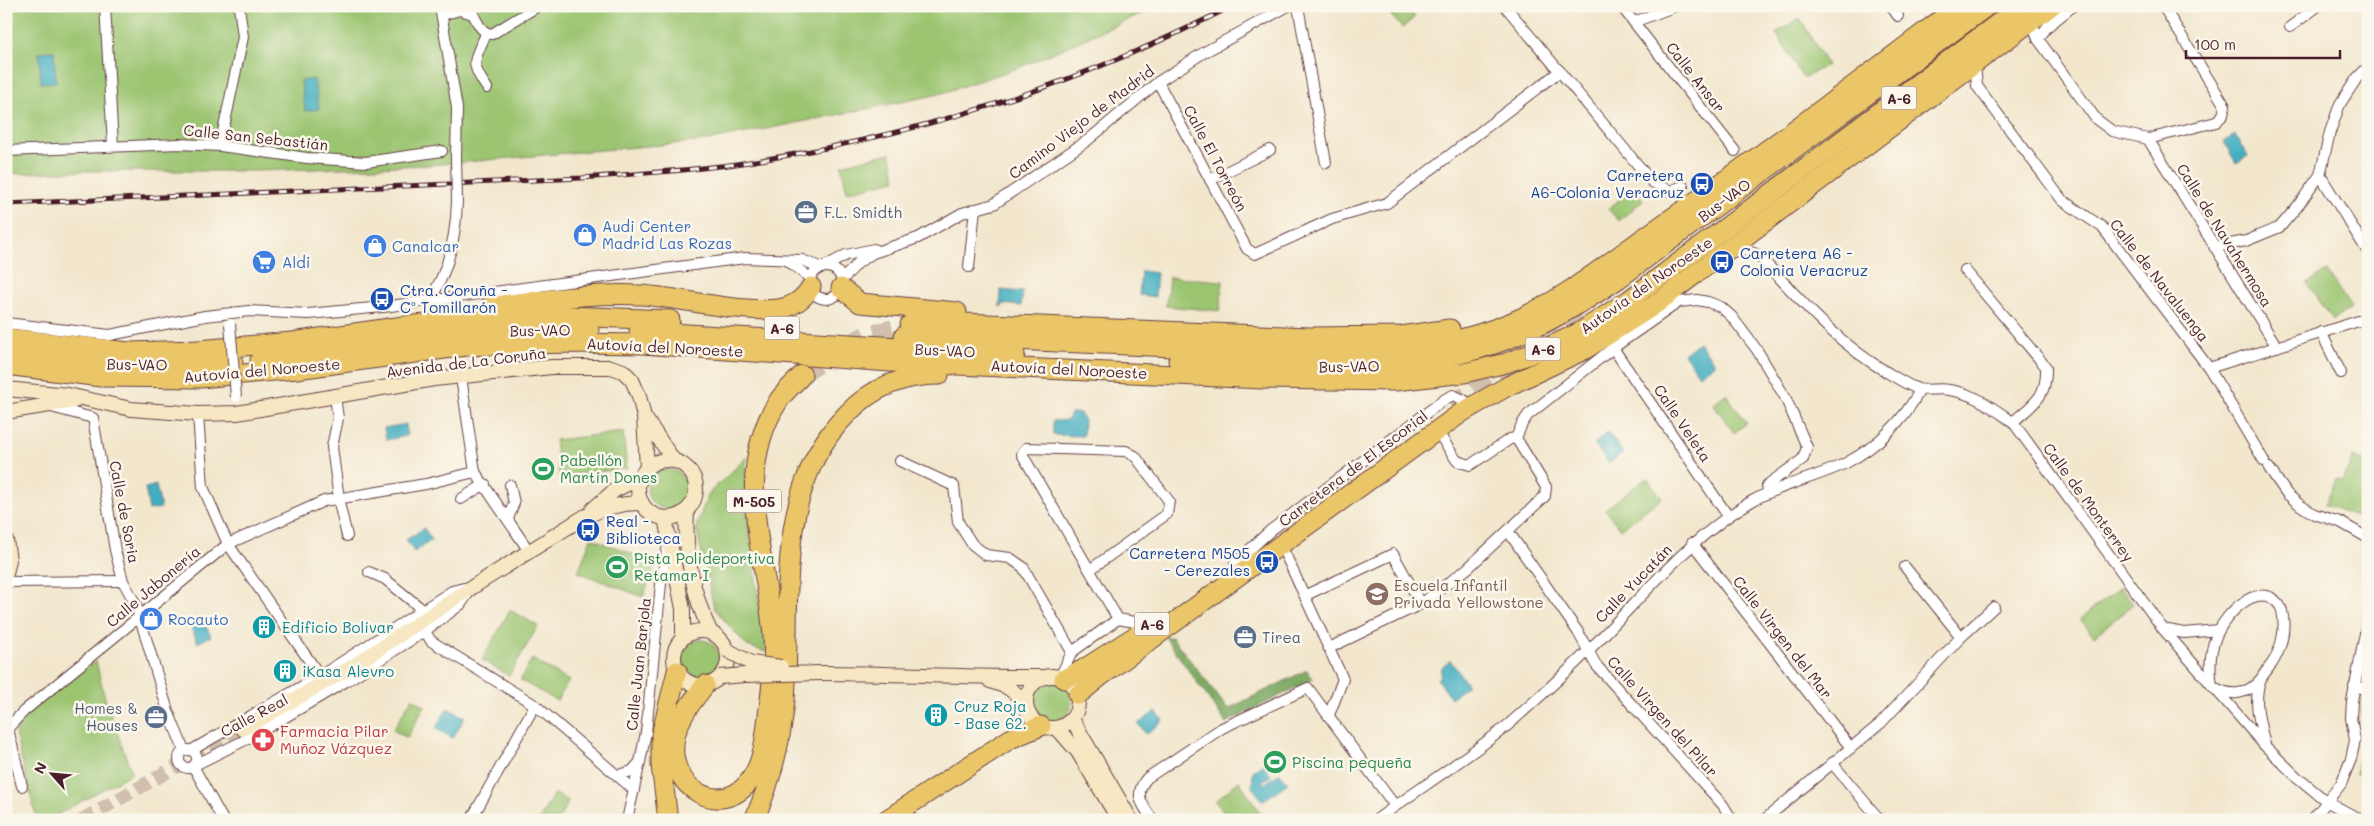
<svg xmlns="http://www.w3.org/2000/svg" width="2374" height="826" font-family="Mali,sans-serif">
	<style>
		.green { fill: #9cc572; stroke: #73724e }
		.forest { fill: #7daa64; stroke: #646448 }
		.water { fill: #43afc1; stroke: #466776 }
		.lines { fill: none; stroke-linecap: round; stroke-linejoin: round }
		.secondary-tunnel { stroke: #d0bfad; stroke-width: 14; stroke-dasharray: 14 7; stroke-linecap: butt }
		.highway-tunnel { stroke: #d0bfad; stroke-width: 19; stroke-dasharray: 19 9; stroke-linecap: butt }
		.street-casing { stroke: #633d43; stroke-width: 12 }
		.secondary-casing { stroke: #633d43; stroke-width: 16 }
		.highway-casing { stroke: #633d43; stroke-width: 21 }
		.street { stroke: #fff; stroke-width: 10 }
		.secondary { stroke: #f7e8c3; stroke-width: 14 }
		.highway { stroke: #ebc669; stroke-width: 19 }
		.rail-casing { stroke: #4a1f2b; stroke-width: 5 }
		.rail { stroke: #fbf7ec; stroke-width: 3; stroke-dasharray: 9; stroke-linecap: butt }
		.street-bridge-casing { stroke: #633d43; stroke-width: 12; stroke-linecap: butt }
		.secondary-bridge-casing { stroke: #633d43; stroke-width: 16; stroke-linecap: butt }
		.street-bridge { stroke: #fff; stroke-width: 10 }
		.secondary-bridge { stroke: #f7e8c3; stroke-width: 14 }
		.labels { text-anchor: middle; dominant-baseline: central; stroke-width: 5; stroke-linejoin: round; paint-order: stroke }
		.shield { fill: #fbf7ec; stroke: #7f6065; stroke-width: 1 }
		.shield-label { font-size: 14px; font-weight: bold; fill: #4a1f2b }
		.street-label { font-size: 15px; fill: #4a1f2b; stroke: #fbf7ec }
		.transit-label { font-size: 15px; fill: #164399; stroke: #fbf7ec; text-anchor: start }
		.service-label { font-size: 15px; fill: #4e5e75; stroke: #fbf7ec; text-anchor: start }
		.shop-label { font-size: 15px; fill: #366cbe; stroke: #fbf7ec; text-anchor: start }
		.leisure-label { font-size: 15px; fill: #27864d; stroke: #fbf7ec; text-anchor: start }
		.education-label { font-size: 15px; fill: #785e54; stroke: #fbf7ec; text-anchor: start }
		.culture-label { font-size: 15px; fill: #0d838f; stroke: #fbf7ec; text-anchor: start }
		.health-label { font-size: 15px; fill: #be3a42; stroke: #fbf7ec; text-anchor: start }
	</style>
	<rect width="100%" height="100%" fill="#fbf7ec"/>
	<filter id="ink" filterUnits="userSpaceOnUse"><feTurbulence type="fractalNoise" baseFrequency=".02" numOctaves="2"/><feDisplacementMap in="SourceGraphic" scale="10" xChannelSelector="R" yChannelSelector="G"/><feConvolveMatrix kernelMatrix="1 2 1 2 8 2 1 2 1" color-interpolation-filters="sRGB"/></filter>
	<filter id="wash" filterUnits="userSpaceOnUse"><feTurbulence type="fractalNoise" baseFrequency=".0096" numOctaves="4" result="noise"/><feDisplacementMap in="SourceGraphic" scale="20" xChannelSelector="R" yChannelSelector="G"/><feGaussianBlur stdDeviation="1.12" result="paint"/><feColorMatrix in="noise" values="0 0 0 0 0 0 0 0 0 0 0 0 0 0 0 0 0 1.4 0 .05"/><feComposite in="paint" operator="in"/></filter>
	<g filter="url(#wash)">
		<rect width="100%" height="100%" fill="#f2e7cd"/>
		<g class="green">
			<path d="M6,6H1159L1018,68L936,95L706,141L430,165L256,171H82L6,174Z"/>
			<path d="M1383,6H1405L1415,17L1402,28Z"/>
			<path d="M1800,18L1827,65L1803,78L1776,33Z"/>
			<path d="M890,153L896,180L847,192L841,165Z"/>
			<path d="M1633,188L1643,200L1619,221L1608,209Z"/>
			<path d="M2327,271L2351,308L2333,320L2307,283Z"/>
			<path d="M1169,277L1223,281L1220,311L1166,306Z"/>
			<path d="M1726,394L1747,423L1734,433L1713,403Z"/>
			<path d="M623,432L627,468L559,477L555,440Z"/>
			<path d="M747,457L744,494L766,652L747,646L714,608L696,527L708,494Z"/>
			<path d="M2353,457L2368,463V522L2325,504L2336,479L2343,481Z"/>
			<circle cx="667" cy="489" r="20"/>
			<path d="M1647,478L1662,498L1620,529L1605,509Z"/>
			<path d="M591,538L656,563L643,597L578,572Z"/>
			<path d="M2121,587L2134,604L2094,636L2080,619Z"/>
			<path d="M510,610L538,626L509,676L482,660Z"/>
			<circle cx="701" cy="658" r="18"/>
			<path d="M532,659L569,681L557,701L520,680Z"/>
			<path d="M96,661L106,702L132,773L48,820H37L15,734L23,715L88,663L91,666Z"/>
			<circle cx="1053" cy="702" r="19"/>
			<path d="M2362,693L2368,695V774H2356L2361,741Z"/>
			<path d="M412,698L425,706L407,738L393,730Z"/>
			<path d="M1239,781L1265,820H1229L1215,801Z"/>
			<path d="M554,793L569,801L558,820H539Z"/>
		</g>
		<path class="forest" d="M1165,637H1172L1228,709L1307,670L1313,679L1226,723Z"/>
		<g class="water">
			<path d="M54,51L56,82L41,83L39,52Z"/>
			<path d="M314,79L319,109L305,111L301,81Z"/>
			<path d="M2235,135L2248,156L2236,163L2224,142Z"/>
			<path d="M1141,271L1157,273L1155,297L1139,295Z"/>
			<path d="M1001,290L1023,292L1021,306L1003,304L1002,307H1000Z"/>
			<path d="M1699,342L1715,364L1699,375L1684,354Z"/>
			<path d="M1071,413H1080L1084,421L1083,436L1053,435V421L1068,420Z"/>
			<path d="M406,424L407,436L386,440L384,428Z"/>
			<path d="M1608,432L1623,453L1609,463L1594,444Z"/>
			<path d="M156,485L161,508L149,510L145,488Z"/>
			<path d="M424,528L432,540L414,552L406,540Z"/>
			<path d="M201,617L211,636L198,643L189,624Z"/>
			<path d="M1450,660L1468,685L1451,698L1437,679L1440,677L1442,667Z"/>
			<path d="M447,708L465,717L453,738L436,729Z"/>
			<path d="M1156,711L1163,721L1146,734L1138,724Z"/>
			<path d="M1263,764L1271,776L1262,781L1264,784L1280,773L1288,783L1263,801L1252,787L1253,771Z"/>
		</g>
	</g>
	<g filter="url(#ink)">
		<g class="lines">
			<path class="secondary-tunnel" d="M82,820L243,729"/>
			<g class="highway-tunnel">
				<path d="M802,375L838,350L866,335L910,325"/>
				<path d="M1451,406L1589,310"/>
			</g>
			<g class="street-casing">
				<g id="street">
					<path d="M105,6L113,146"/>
					<path d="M440,6L457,108L456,157"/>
					<path d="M1298,6L1326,163"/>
					<path d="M1505,6L1652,182L1670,191L1683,186"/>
					<path d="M1621,6L1735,151"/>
					<path d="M1891,6L1898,16"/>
					<path d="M473,14C478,23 481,33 492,34L538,6"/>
					<path d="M442,15L460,10L473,14L468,6"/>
					<path d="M2032,21L2038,39L2096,119L2112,131L2148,139L2216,122L2223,115L2225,106L2163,6"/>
					<path d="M1634,22L1676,6"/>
					<path d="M2290,27L2318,6"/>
					<path d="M486,34C474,61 469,62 487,88"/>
					<path d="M2038,39L2048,26L2073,6"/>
					<path d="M1975,65L1977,86L2062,200L2102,227L2209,368L2264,461"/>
					<path d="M1158,82L1247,249L1255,254L1332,219L1387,203L1560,71"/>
					<path d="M2148,139L2277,347"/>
					<path d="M220,146L243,37L239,6"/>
					<path d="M6,151L179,144L220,146L307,158L366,162L442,151"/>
					<path d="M2320,175L2368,252"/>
					<path d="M1210,180L1270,150"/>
					<path d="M2215,247L2246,241L2280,227L2297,207L2320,175L2330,132L2340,104L2357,78L2368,67"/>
					<path d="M1731,253C1742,248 1747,250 1758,255C1798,297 1834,341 1885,371C1895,377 1907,385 1918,389C1927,391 1939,388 1949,390C1974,393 1993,408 2013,422L2163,629L2265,746L2297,777L2326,801L2361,820"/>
					<path d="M787,260L811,279"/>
					<path d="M824,267L846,255L874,249"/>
					<path d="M969,267L975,209"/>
					<circle cx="826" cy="283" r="16"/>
					<path d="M1965,270L2046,367C2047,398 2034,403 2013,422"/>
					<path d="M842,280L859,262L873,253L918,238L962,213L994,204L1088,140L1158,82L1203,53L1288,6"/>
					<path d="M429,301C449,271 456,236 457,201"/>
					<path d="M6,323L110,335L205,316L249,311L308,314L383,307L745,258L802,260L822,268"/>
					<path d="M2321,332L2341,373"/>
					<path d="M1613,348L1728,516"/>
					<path d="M2209,368L2368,318"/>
					<path d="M461,377L475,472L529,551"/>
					<path d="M335,397L338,418L332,447L340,507L347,536"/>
					<path d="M47,406L93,418L115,550L123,581L136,605L168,711L184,750"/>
					<path d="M198,414L203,487L228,544L320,676"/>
					<path d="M1437,431L1457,461L1470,465L1510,439L1516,438L1522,424L1528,415L1613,348L1679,302L1697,300L1708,302L1721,307L1732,317L1757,350L1785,397L1807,447L1803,459L1767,485L1768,492"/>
					<path d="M900,461L954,486L958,522L972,544L986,555L1010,558L1023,567L1072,652L1060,677"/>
					<path d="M2269,468L2287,494L2300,505L2314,514L2340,522L2368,538"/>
					<path d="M461,499L485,484"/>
					<path d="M508,519L514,503L510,485"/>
					<path d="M1508,531L1578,632L1596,665L1723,805L1732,820"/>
					<path d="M1692,543L1851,748"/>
					<path d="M1281,545L1343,679L1329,715"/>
					<path d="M1235,563L1271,530L1445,399L1453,395L1464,400L1461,412"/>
					<path d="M1905,567L1961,637"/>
					<path d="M1091,569L1167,514L1169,501L1135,456L1126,451L1026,448L1022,454L1118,619"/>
					<path d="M369,572L385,579L423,610"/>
					<path d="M6,582L123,581"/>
					<path d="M1306,595L1393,554L1421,604"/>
					<path d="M2163,629L2184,633L2219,630"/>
					<path d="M425,631L431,641L535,705L634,790"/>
					<path d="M1329,648L1421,604L1468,568L1545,496L1546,487L1516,438"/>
					<path d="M1072,652L1118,619L1151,625"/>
					<path d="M2261,679C2246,696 2231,697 2212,686C2209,667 2210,647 2219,630C2228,614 2250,589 2270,597C2275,600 2281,605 2282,611C2286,628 2282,647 2273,662C2269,668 2263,674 2260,681C2253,702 2260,724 2265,745"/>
					<path d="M2354,686L2368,690"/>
					<path d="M8,729L22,786"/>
					<path d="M6,730L24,711L228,544L324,501L426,484L475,472"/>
					<circle cx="188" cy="759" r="9"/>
					<path d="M192,750L320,676L452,591L468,587"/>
					<path d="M1832,763L1880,820"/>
					<path d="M618,775L632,771L640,762L646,732L661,584L668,545"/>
					<path d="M223,820L193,766L255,735L348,680L425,631L460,605L470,591"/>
					<path d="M471,820L535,705"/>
					<path d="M627,820L640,762"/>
					<path d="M1153,820C1142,805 1133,794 1147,778L1222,728L1308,688L1395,806"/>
					<path d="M1376,820C1420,788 1466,759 1508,725C1535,701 1563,676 1588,651C1642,598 1687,539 1752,501C1782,484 1816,478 1846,463C1877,447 1904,420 1920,390"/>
					<path d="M1764,820L1881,723L1961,637L1994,607"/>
					<path d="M2312,820L2341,784L2351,759L2355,740L2351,718L2352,701L2368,618"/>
				</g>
			</g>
			<g class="secondary-casing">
				<g id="secondary">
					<path d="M6,389L68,395L131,409L198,414L237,413L434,379L552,367H611L623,371L632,380L639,396L644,417L647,468"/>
					<path d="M6,412L74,401"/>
					<path d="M645,418L674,461"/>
					<circle cx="667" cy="489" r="29"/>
					<path d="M593,509L615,490L640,478"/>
					<path d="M687,511C684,552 693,596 711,633"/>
					<path d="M665,518L683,609V637"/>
					<path d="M6,540L9,560L6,574"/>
					<circle cx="701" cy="658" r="27"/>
					<path d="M821,673C896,673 971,678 1046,677"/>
					<circle cx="1052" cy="702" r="26"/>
					<path d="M990,681L1007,687L1026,701"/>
					<path d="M1072,719L1131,820"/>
					<path d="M1057,728L1078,752L1119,820"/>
					<path d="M243,729L353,666L474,586L584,517C604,508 620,503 642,503"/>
				</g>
			</g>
			<g class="highway-casing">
				<g id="highway">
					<path d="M841,288L860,303L957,312"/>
					<path d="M492,306C541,301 592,292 641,295C684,298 736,313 778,309C793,307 803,300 811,287"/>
					<path d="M910,325L939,322L1309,337L1401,336L1450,329"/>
					<path d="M639,331L1015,354"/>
					<path d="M904,336C993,339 1083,343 1172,347C1284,352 1406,367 1512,322C1562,301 1605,265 1649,234C1755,161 1857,83 1959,6"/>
					<path d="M6,338L129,352L198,350L292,342L404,326L502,317L566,316L670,320"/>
					<path d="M16,354C89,364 160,368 233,362"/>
					<path d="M260,360L465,333L545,329L589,330"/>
					<path d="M1178,361C1284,366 1395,379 1497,343C1541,328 1580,305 1618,279L1987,6"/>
					<path d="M6,365L101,377L200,378L297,369L466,346L567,343L642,344L890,362L1263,379L1395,381L1464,373L1506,363L1549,347L1580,332L1629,300L2021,6"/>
					<path d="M1064,679L1082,670L1143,631"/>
					<path d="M705,685C694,699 681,715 676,733C661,789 727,824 754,774C765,755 766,729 769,708C772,685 775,659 773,636C767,558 731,473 779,400C785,391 795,383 802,375"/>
					<path d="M1078,695L1101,676L1461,413L1508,386L1584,350L1653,306L2051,6"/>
					<path d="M668,820L661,765V735L677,671"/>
					<path d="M754,820C771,782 781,741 785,700C792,603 772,488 848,413C873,387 903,375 939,375"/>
					<path d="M886,820L1010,739L1041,726"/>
				</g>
			</g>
			<use href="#street" class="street"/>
			<use href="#secondary" class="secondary"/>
			<use href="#highway" class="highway"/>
			<g class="rail-casing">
				<path id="rail" d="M6,204L582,178C633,174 685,171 736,164C909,138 1077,86 1232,6"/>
			</g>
			<use href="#rail" class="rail"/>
			<g class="street-bridge-casing">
				<g id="street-bridge">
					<path d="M456,157L457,201"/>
					<path d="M230,324L236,397"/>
				</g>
			</g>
			<g class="secondary-bridge-casing">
				<g id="secondary-bridge">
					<path d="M727,650L751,663L781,667"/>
					<path d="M720,677L745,675L821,673"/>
				</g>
			</g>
			<use href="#street-bridge" class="street-bridge"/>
			<use href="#secondary-bridge" class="secondary-bridge"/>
		</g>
	</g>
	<defs>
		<g id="bus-disc" transform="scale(1.25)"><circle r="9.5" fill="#1a4fb4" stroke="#fbf7ec"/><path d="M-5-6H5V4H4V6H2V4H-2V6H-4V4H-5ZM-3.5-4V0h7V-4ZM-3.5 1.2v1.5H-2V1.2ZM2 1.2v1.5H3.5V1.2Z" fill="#fff"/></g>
		<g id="office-disc" transform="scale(1.25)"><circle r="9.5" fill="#5c6f8a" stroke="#fbf7ec"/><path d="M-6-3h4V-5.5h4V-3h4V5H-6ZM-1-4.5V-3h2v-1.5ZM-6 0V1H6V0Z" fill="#fff"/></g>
		<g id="shop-disc" transform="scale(1.25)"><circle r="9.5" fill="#3f7fe0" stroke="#fbf7ec"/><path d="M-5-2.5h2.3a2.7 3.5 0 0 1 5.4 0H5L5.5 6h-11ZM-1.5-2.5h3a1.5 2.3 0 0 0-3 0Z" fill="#fff"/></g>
		<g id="supermarket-disc" transform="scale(1.25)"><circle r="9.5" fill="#3f7fe0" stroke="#fbf7ec"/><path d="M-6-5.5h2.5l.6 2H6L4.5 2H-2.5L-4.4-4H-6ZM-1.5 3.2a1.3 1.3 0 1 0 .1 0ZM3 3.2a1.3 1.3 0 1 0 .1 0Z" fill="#fff"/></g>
		<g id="stadium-disc" transform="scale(1.25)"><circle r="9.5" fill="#2e9e5b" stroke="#fbf7ec"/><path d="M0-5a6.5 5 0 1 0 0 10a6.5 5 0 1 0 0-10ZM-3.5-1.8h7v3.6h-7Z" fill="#fff"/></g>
		<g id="school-disc" transform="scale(1.25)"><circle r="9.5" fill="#8d6e63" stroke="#fbf7ec"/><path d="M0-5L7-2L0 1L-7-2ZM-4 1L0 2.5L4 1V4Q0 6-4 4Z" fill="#fff"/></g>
		<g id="building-disc" transform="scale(1.25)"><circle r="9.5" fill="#0f9aa8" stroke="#fbf7ec"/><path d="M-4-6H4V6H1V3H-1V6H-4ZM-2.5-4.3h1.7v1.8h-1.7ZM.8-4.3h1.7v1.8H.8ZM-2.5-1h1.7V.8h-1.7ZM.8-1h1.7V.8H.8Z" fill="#fff"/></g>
		<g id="pharmacy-disc" transform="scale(1.25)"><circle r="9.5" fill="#e0444e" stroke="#fbf7ec"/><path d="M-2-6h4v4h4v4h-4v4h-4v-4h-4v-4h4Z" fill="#fff"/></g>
	</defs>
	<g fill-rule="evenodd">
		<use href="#bus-disc" x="1702" y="184"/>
		<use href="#office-disc" x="806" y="212"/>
		<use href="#shop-disc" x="585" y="235"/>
		<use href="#shop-disc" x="375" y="246"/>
		<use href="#supermarket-disc" x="264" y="262"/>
		<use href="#bus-disc" x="1722" y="262"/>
		<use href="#bus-disc" x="382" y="299"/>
		<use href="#stadium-disc" x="543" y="469"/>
		<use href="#bus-disc" x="588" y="530"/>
		<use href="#bus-disc" x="1267" y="562"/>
		<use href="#stadium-disc" x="617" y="567"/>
		<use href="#school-disc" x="1377" y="594"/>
		<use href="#shop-disc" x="151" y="619"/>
		<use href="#building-disc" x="264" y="627"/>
		<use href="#office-disc" x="1245" y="637"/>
		<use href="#building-disc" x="285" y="671"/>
		<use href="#building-disc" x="936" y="715"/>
		<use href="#office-disc" x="156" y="717"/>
		<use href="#pharmacy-disc" x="263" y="740"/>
		<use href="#stadium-disc" x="1275" y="762"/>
	</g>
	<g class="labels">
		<g class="shield">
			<rect x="1881.5" y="86.5" width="35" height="23" rx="4"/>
			<rect x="764.5" y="316.5" width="35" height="23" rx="4"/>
			<rect x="1525.5" y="337.5" width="35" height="23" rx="4"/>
			<rect x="726.5" y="489.5" width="55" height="23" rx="4"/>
			<rect x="1134.5" y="612.5" width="35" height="23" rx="4"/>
		</g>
		<g class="shield-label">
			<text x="1899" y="98">A-6</text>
			<text x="782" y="328">A-6</text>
			<text x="1543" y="349">A-6</text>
			<text x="754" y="501">M-505</text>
			<text x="1152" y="624">A-6</text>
		</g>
		<g class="street-label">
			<text transform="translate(1696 77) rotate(52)">Calle Ansar</text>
			<text transform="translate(1081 122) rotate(-37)">Camino Viejo de Madrid</text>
			<text transform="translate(256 137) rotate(6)">Calle San Sebastián</text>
			<text transform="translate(1216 158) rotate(62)">Calle El Torreón</text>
			<text transform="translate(1724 200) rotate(-37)">Bus-VAO</text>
			<text transform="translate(2225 235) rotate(58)">Calle de Navahermosa</text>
			<text transform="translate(2160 280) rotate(52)">Calle de Navaluenga</text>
			<text transform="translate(1646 285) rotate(-35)">Autovía del Noroeste</text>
			<text transform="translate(540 330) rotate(-1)">Bus-VAO</text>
			<text transform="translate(665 347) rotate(3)">Autovía del Noroeste</text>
			<text transform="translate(945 350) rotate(3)">Bus-VAO</text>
			<text transform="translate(466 362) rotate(-7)">Avenida de La Coruña</text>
			<text transform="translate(137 364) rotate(1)">Bus-VAO</text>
			<text transform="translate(1349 366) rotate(-1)">Bus-VAO</text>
			<text transform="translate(1069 369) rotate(3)">Autovía del Noroeste</text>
			<text transform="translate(262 370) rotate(-5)">Autovía del Noroeste</text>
			<text transform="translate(1683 423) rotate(56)">Calle Veleta</text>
			<text transform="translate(1353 468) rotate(-37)">Carretera de El Escorial</text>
			<text transform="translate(2089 502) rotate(54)">Calle de Monterrey</text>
			<text transform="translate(125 512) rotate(79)">Calle de Soria</text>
			<text transform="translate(1633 583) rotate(-46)">Calle Yucatán</text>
			<text transform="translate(153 586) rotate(-40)">Calle Jabonería</text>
			<text transform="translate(1783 637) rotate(52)">Calle Virgen del Mar</text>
			<text transform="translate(638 664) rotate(-84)">Calle Juan Barjola</text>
			<text transform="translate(254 715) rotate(-28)">Calle Real</text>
			<text transform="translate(1663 716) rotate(48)">Calle Virgen del Pilar</text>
		</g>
		<g class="transit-label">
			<text x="1684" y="175" text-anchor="end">Carretera<tspan x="1684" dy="17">A6-Colonia Veracruz</tspan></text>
			<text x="1740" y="253">Carretera A6 -<tspan x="1740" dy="17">Colonia Veracruz</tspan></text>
			<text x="400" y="290">Ctra. Coruña -<tspan x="400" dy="17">Cº Tomillarón</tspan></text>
			<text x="606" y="521">Real -<tspan x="606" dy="17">Biblioteca</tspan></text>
			<text x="1250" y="553" text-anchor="end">Carretera M505<tspan x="1250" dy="17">- Cerezales</tspan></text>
		</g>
		<g class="service-label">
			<text x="824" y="212">F.L. Smidth</text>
			<text x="1262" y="637">Tirea</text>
			<text x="138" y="708" text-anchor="end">Homes &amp;<tspan x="138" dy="17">Houses</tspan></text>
		</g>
		<g class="shop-label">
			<text x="602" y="226">Audi Center<tspan x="602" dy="17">Madrid Las Rozas</tspan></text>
			<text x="392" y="246">Canalcar</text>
			<text x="282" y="262">Aldi</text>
			<text x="168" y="619">Rocauto</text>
		</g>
		<g class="leisure-label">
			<text x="560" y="460">Pabellón<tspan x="560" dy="17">Martín Dones</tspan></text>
			<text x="634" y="558">Pista Polideportiva<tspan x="634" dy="17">Retamar I</tspan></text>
			<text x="1292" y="762">Piscina pequeña</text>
		</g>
		<g class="education-label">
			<text x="1394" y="585">Escuela Infantil<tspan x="1394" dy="17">Privada Yellowstone</tspan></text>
		</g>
		<g class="culture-label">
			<text x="282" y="627">Edificio Bolívar</text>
			<text x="302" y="671">iKasa Alevro</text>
			<text x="954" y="706">Cruz Roja<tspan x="954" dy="17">- Base 62.</tspan></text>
		</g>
		<g class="health-label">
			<text x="280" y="731">Farmacia Pilar<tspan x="280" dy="17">Muñoz Vázquez</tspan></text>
		</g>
	</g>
	<rect width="2374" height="826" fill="none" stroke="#fbf7ec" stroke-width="25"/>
	<g transform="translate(52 774) rotate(297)" stroke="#fbf7ec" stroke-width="4" paint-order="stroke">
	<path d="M0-4L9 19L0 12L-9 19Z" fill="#4a1f2b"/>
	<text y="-8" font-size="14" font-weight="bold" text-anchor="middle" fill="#4a1f2b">N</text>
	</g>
	<path d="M2186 50v8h154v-8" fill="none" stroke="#4a1f2b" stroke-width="2.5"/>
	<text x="2194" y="50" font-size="15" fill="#4a1f2b" stroke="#fbf7ec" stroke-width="4" paint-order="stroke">100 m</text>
</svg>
